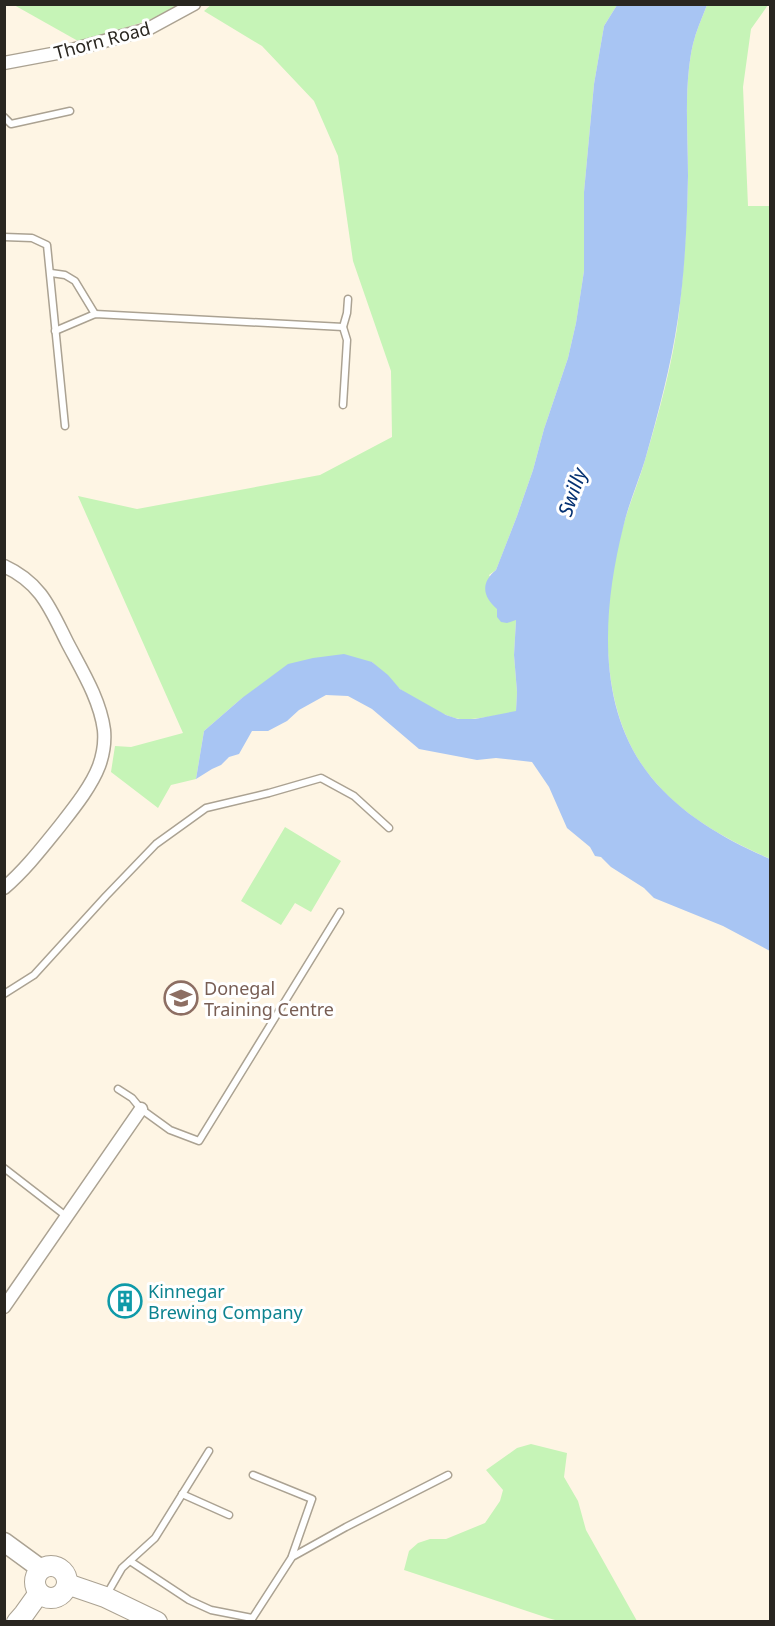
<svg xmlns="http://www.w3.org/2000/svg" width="775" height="1626" font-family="'Noto Sans',sans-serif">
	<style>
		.green { fill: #c6f4b7 }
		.water { fill: #a8c5f3 }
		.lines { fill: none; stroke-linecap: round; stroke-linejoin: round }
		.service-casing { stroke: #aba292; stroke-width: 9 }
		.minor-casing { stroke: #aba292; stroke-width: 15 }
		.secondary-casing { stroke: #aba292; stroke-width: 21 }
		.primary-casing { stroke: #aba292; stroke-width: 22 }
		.service { stroke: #fff; stroke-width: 6 }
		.minor { stroke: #fff; stroke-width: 12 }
		.secondary { stroke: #fff; stroke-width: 18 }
		.primary { stroke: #fff; stroke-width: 20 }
		.labels { text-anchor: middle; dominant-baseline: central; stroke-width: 6; stroke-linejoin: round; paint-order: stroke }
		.street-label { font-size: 18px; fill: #292620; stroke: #fff }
		.education-label { font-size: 18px; fill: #785e54; stroke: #fff; text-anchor: start }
		.culture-label { font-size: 18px; fill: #0d838f; stroke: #fff; text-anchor: start }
		.water-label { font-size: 20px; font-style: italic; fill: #043172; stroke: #fff }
	</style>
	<rect width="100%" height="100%" fill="#fef5e4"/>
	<g class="green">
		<path d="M212,4L617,5L604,26L594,84L584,192V271L576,323L568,358L544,429L533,470L517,516L500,560L496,570L489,575L516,620L514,655L517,692L516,712C498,715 479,720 460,719C447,718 408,697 399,688C389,679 381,670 372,662L242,698L204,731L196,779L171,785L158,808L111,772L115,746L131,747L183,733L78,496L137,509L320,475L392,437L391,371L353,261L338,156L314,101L262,46L204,11Z"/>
		<path d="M14,5H180C150,23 113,31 78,41Z"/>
		<path d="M707,5H768L751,29L743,87L748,206H770V859C726,839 682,816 651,777C596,710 601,602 624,523C630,502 639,481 645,460C659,412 673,363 679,313C684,268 687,222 688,176C688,140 685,104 689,68C690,60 691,52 693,44C696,31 702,18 707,5Z"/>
		<path d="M285,827L341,861L311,912L295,903L281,925L241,901Z"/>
		<path d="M531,1444L567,1453L564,1477L578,1501L586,1530L637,1621L562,1622L548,1618L404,1570L409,1551L418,1543L430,1539H446L485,1523L500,1501L503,1490L486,1470L517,1448Z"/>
	</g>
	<path class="water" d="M617,5H707C702,18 696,31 693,44C691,52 690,60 689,68C685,104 688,140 688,176C687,223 685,271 678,318C671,366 658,414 645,460C638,483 628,505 623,528C603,608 595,708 651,777C682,815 726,840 770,859V951L723,926L654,898L644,888L611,867L601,857L595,856L590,847L567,828L549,787L532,762L496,758L477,760L419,749L372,709L348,696L326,695L299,710L287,721L268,731H252L239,754L229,757L221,765L212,769L196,779L204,731L242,698L288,664L313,658L344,654L372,662L388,675L400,689L446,715L458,719H475L516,711L517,692L514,655L516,620L507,623L501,622L497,617V609C483,597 480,583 496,570L517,516L533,470L544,429L568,358L576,323L584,271V192L594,84L604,26Z"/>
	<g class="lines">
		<g class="service-casing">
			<g id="service">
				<path d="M4,117L11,124L70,111"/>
				<path d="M4,237L32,238L47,245L65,426"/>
				<path d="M51,273L65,275L75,281L95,314"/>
				<path d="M55,331L95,314L343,327"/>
				<path d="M343,405L347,340L343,327L347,313L348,299"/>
				<path d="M4,994L34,975L106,896L156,844L206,808L269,793L321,778L354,796L389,828"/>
				<path d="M118,1089L132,1098L141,1109L170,1130L199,1141L340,912"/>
				<path d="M4,1168L66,1216"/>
				<path d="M253,1475L312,1499L292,1556"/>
				<path d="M182,1494L229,1515"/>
				<path d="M130,1561L189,1600L211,1610L252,1618"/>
				<path d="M107,1594L122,1568L155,1538L209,1451"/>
				<path d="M250,1622L292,1557L346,1527L448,1475"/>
			</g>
		</g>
		<g class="minor-casing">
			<g id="minor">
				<path d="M4,63L68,51L148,29L194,4"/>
				<path d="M4,566C41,583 50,608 67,642C81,669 100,699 104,730C105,741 103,755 99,766C91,787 73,809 59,827C42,848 25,870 4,888"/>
				<path d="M4,1307L141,1109"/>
			</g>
		</g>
		<g class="secondary-casing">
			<path id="secondary" d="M4,1542L41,1569"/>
		</g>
		<g class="primary-casing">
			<g id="primary">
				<circle cx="51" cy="1582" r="16"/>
				<path d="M67,1584L105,1597L157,1622"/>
				<path d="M17,1622L24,1614L39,1593"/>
			</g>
		</g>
		<use href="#service" class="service"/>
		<use href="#minor" class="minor"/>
		<use href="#secondary" class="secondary"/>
		<use href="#primary" class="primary"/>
	</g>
	<defs>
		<g id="university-ring" transform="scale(1.725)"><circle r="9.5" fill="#fff" stroke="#8d6e63" stroke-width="1.5"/><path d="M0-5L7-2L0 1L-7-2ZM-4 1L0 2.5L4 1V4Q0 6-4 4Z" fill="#8d6e63"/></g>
		<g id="building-ring" transform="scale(1.725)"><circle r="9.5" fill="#fff" stroke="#0f9aa8" stroke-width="1.5"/><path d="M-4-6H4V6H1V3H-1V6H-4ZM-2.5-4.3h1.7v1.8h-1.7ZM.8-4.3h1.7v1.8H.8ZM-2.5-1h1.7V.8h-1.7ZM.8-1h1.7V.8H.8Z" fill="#0f9aa8"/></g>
	</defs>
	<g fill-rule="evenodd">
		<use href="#university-ring" x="181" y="998"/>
		<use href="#building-ring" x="125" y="1301"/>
	</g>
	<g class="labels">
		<g class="street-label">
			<text transform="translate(102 40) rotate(-15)">Thorn Road</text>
		</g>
		<g class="education-label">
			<text x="204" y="988">Donegal<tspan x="204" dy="21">Training Centre</tspan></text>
		</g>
		<g class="culture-label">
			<text x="148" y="1291">Kinnegar<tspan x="148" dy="21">Brewing Company</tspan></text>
		</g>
		<g class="water-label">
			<text transform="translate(572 492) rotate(-71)">Swilly</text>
		</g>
	</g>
	<rect width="775" height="1626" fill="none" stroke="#292620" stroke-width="12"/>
</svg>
